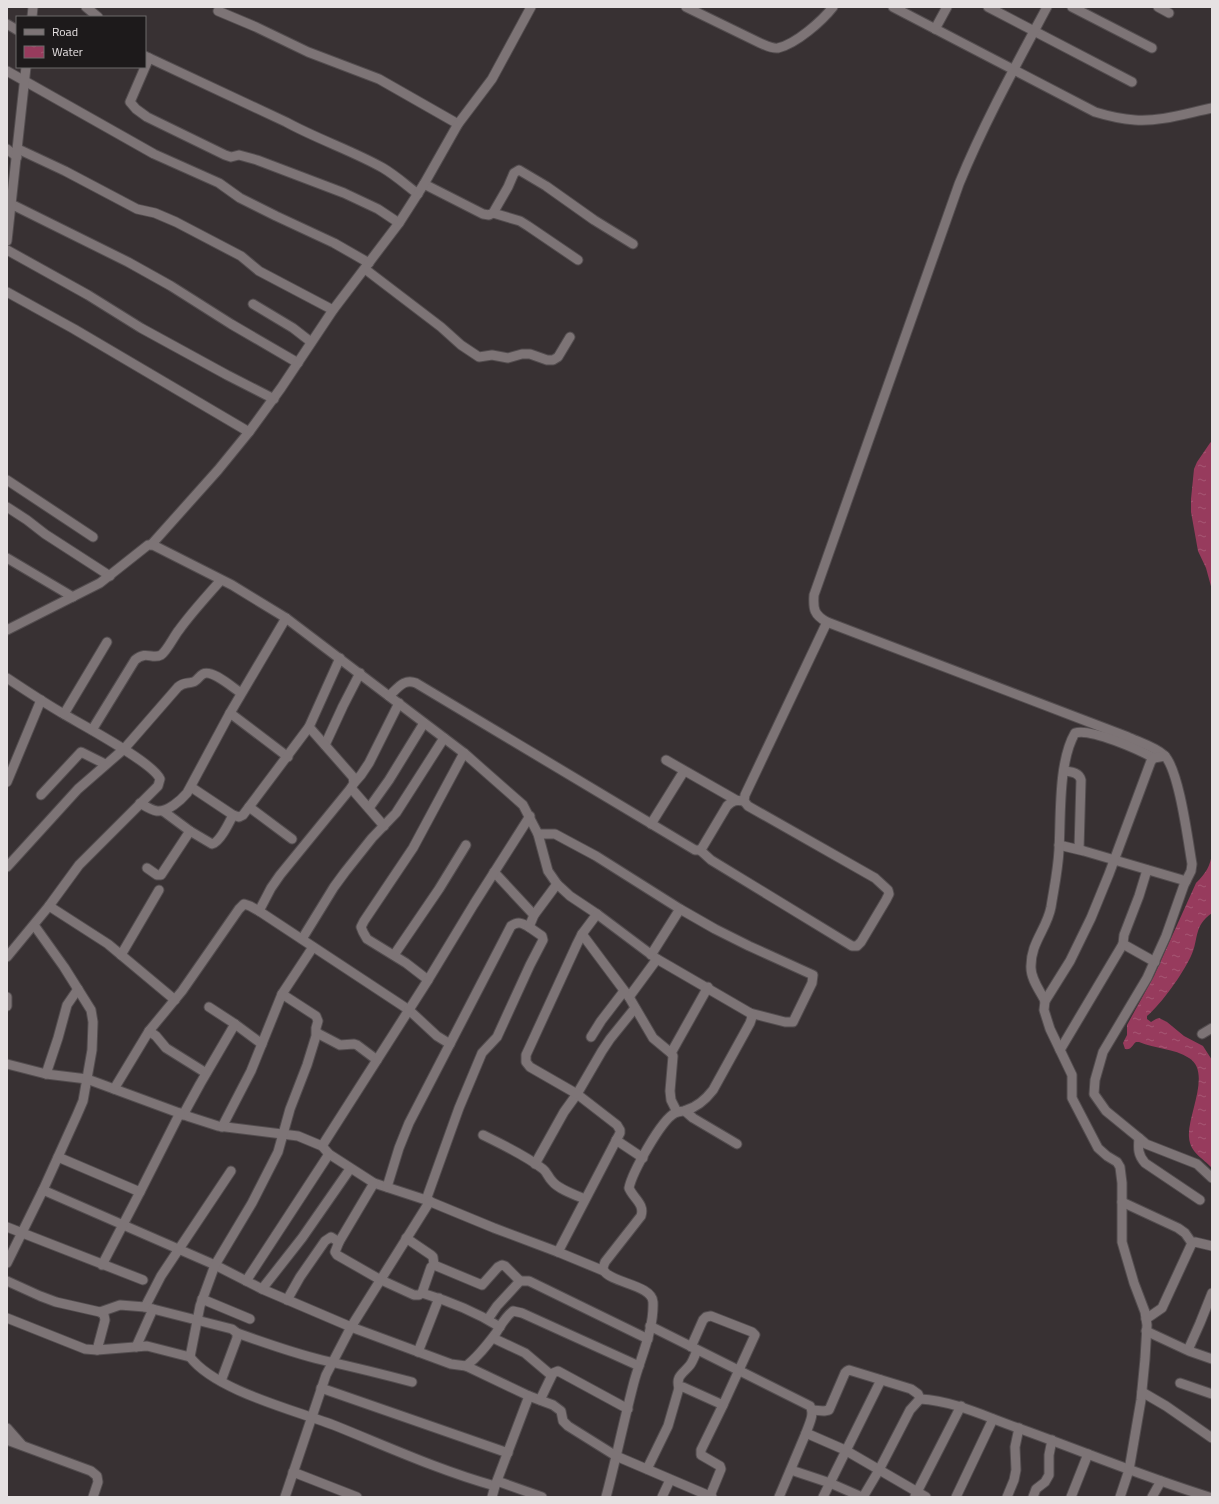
<svg xmlns="http://www.w3.org/2000/svg" width="1219" height="1504" font-family="'Titillium Web',sans-serif">
	<style>
		.water { fill: url(#water-ripples) }
		.lines { fill: none; stroke-linecap: round; stroke-linejoin: round }
		.minor-casing { stroke: #534d4f; stroke-width: 11 }
		.minor { stroke: #7d7476; stroke-width: 9 }
	</style>
	<defs>
		<pattern id="water-ripples" width="26" height="14" patternUnits="userSpaceOnUse"><rect width="26" height="14" fill="#973b5d"/><path d="M2 4q2-2 4 0t4 0M15 11q2-2 4 0t4 0" fill="none" stroke="#a65774"/></pattern>
	</defs>
	<rect width="100%" height="100%" fill="#383133"/>
	<g class="water">
		<path d="M1212,441V590L1206,568L1198,551L1191,512V499L1194,469L1197,462L1210,443Z"/>
		<path d="M1212,853V913C1193,926 1199,940 1191,956C1182,975 1162,1003 1147,1016V1019L1151,1022L1156,1019L1159,1018L1167,1022L1184,1036L1203,1046L1212,1060V1168C1203,1158 1190,1153 1189,1137C1187,1116 1212,1072 1189,1058C1174,1048 1155,1049 1139,1042H1136C1132,1045 1132,1050 1125,1049L1123,1043L1127,1035V1025L1154,976L1196,883C1206,873 1210,867 1212,853Z"/>
	</g>
	<g class="lines">
		<g class="minor-casing">
			<g id="minor">
				<path d="M86,7L98,17"/>
				<path d="M686,7L760,43C765,45 772,49 778,48C796,44 822,21 833,7"/>
				<path d="M893,7L1095,112C1108,116 1121,119 1135,120C1160,122 1187,113 1212,108"/>
				<path d="M988,7L1132,82"/>
				<path d="M1047,7C1016,65 984,123 959,184L814,595C813,609 814,615 827,622L1128,737C1139,742 1155,747 1164,755C1179,769 1188,841 1192,864L1191,871L1184,885L1166,936L1147,978L1103,1052L1095,1080L1094,1094L1106,1111L1139,1138L1146,1144L1197,1164L1212,1178"/>
				<path d="M1072,7L1152,48"/>
				<path d="M1158,7L1169,13"/>
				<path d="M218,11L256,27L308,52L379,79L458,124"/>
				<path d="M32,17L33,7"/>
				<path d="M7,24L17,30"/>
				<path d="M935,29L947,7"/>
				<path d="M145,56L286,122C317,139 353,151 383,168C395,175 406,185 418,194"/>
				<path d="M149,58L130,102L136,109L147,117L225,155L231,157L239,155L257,160L344,193L378,209L399,223"/>
				<path d="M7,71L154,154L219,183L240,198L276,216L334,243L369,263"/>
				<path d="M7,149L17,157"/>
				<path d="M18,149L65,171L137,209L155,213L176,222L241,256L259,271L333,310"/>
				<path d="M424,184L483,214L489,215L493,213L508,187L514,173L519,170L546,186L594,220L633,244"/>
				<path d="M11,204L128,262L171,286L231,324L298,363"/>
				<path d="M493,213L520,221L528,226L578,260"/>
				<path d="M7,241L26,67"/>
				<path d="M7,250L88,295L141,328L227,375L274,399"/>
				<path d="M365,269L441,327L461,345L479,357L492,355L508,358L522,354H530L547,360H553L558,357L570,337"/>
				<path d="M7,292L74,329L249,432"/>
				<path d="M253,304L293,328L311,342"/>
				<path d="M7,480L93,537"/>
				<path d="M7,507L27,520L45,534L110,576"/>
				<path d="M151,545L218,470L249,432L281,388L333,310L399,223L424,184L458,124L492,79L531,7"/>
				<path d="M7,558L73,597"/>
				<path d="M7,630L100,583L148,545H153L232,585L286,618L464,753L523,805L538,834L548,871L557,884L570,896L597,914L657,959L750,1013L752,1017L750,1023L713,1090C706,1099 698,1107 686,1110C683,1112 678,1111 675,1113C661,1120 632,1173 629,1188C633,1198 645,1204 641,1216L605,1262C604,1265 602,1268 604,1271C612,1283 652,1285 653,1302C654,1330 641,1356 634,1382C624,1420 616,1459 606,1497"/>
				<path d="M7,678C25,690 43,702 62,713C80,724 153,762 160,779L158,786L79,865L49,906L7,957"/>
				<path d="M389,696C398,688 404,678 416,683L695,850H700L702,848L727,806C733,800 736,800 744,801"/>
				<path d="M230,713L288,757"/>
				<path d="M64,714L107,642"/>
				<path d="M92,730L135,660C147,650 152,660 161,655C167,651 174,636 179,630C192,612 207,596 221,580"/>
				<path d="M325,745L343,706L360,673"/>
				<path d="M666,760L736,800"/>
				<path d="M1064,771C1071,772 1079,772 1081,780L1079,849"/>
				<path d="M7,782L41,700"/>
				<path d="M354,783L361,775L369,763L399,703"/>
				<path d="M191,787L233,815L239,817L243,815L309,727L340,658"/>
				<path d="M351,788L384,826"/>
				<path d="M41,795L81,752L105,764"/>
				<path d="M140,803C145,806 151,810 157,811C168,812 181,800 187,793L230,713L286,618"/>
				<path d="M249,807L292,839"/>
				<path d="M369,808L389,780L424,723"/>
				<path d="M163,811L190,831L212,844C220,842 229,823 233,815"/>
				<path d="M651,824L684,771"/>
				<path d="M538,834H555L568,841L596,856L680,909L715,929L749,946L813,975L812,983L793,1022H785L750,1013"/>
				<path d="M1059,845L1084,851L1186,881"/>
				<path d="M700,850L711,860L852,946H857L861,942L886,900L889,894L888,890L875,878L748,806L744,801L745,795L827,622"/>
				<path d="M7,867L78,789L124,749L178,687C184,682 186,684 193,682C197,681 199,676 203,674C212,669 233,688 241,693"/>
				<path d="M147,868L157,875H161L190,831"/>
				<path d="M1147,870L1139,896L1124,935L1123,944L1155,962"/>
				<path d="M494,872L534,915"/>
				<path d="M49,906L108,944L175,1000"/>
				<path d="M259,911L271,888L280,875L351,788L354,783L353,777L309,727"/>
				<path d="M582,934L629,997L653,1038L671,1053L673,1056L670,1091L671,1100L677,1112"/>
				<path d="M302,939L334,887L345,872L372,838L396,813L444,738"/>
				<path d="M121,955L159,890"/>
				<path d="M394,955L439,889L466,845"/>
				<path d="M651,955L680,909"/>
				<path d="M428,980L406,963L367,939L363,932L361,927L364,921L413,848L464,753"/>
				<path d="M7,997V1006"/>
				<path d="M629,997L657,959"/>
				<path d="M1045,1001C1040,991 1031,979 1031,968C1030,943 1047,929 1051,907C1054,888 1058,870 1059,850C1061,817 1058,762 1075,733C1091,728 1139,750 1154,758"/>
				<path d="M209,1007L235,1024L262,1044"/>
				<path d="M149,1031L156,1036L166,1048L206,1073"/>
				<path d="M317,1033L340,1045L354,1044L357,1045L377,1060"/>
				<path d="M1202,1034L1212,1028"/>
				<path d="M591,1037L601,1021L624,991"/>
				<path d="M1060,1050L1123,944"/>
				<path d="M671,1053L708,987"/>
				<path d="M7,1064L46,1074L87,1079L190,1117L218,1126L298,1136L322,1146L329,1154L374,1183L426,1200L494,1228L558,1252L604,1271"/>
				<path d="M46,1074L58,1038L67,1005L78,989"/>
				<path d="M114,1089L149,1031L182,991L239,909L244,904L250,906L259,911L409,1010L437,1036L450,1044"/>
				<path d="M685,1111L693,1118L737,1144"/>
				<path d="M183,1115L200,1084L235,1024"/>
				<path d="M222,1127L251,1071L282,994L313,947"/>
				<path d="M483,1135C503,1145 525,1155 543,1169C547,1172 548,1177 552,1181C558,1189 575,1195 585,1199"/>
				<path d="M1139,1138C1138,1149 1138,1155 1145,1163L1200,1200"/>
				<path d="M616,1140L643,1158"/>
				<path d="M322,1146L428,980L474,904L530,816"/>
				<path d="M58,1157L140,1192"/>
				<path d="M535,1164L564,1112L577,1094L602,1051L610,1039L635,1008"/>
				<path d="M374,1183L339,1242L335,1252L337,1255L379,1279L414,1295H419L422,1293L431,1267L434,1265L482,1285L498,1267L502,1265L505,1266L520,1281"/>
				<path d="M387,1187L399,1148L409,1123L511,926C518,921 522,923 529,927L534,915L557,884"/>
				<path d="M43,1190L215,1265L262,1289L351,1327L451,1364L466,1366C478,1357 487,1345 496,1333C501,1325 505,1317 513,1311L522,1313L639,1366"/>
				<path d="M426,1200L459,1108L482,1053L497,1037L530,965L543,940L542,936L529,927"/>
				<path d="M1122,1202L1178,1228L1185,1233L1192,1243"/>
				<path d="M7,1227L143,1280"/>
				<path d="M406,1238L431,1255L433,1257L434,1265"/>
				<path d="M558,1252L620,1133V1130L617,1125L577,1094L530,1067L526,1062V1055L577,944L582,934L597,914"/>
				<path d="M7,1263L43,1190L77,1115L83,1101L92,1050L93,1022L91,1010L64,967L34,925"/>
				<path d="M102,1265L140,1192L180,1113"/>
				<path d="M7,1281L40,1296L56,1302L100,1312L104,1315L105,1320L97,1350"/>
				<path d="M246,1281L329,1154"/>
				<path d="M262,1289L302,1238L350,1169"/>
				<path d="M422,1293C449,1301 476,1312 500,1327"/>
				<path d="M202,1299L250,1319"/>
				<path d="M287,1300L300,1277L325,1241L331,1237L339,1242"/>
				<path d="M145,1307L161,1276L231,1171"/>
				<path d="M100,1312L120,1305L145,1307L232,1329L237,1333V1338L221,1381"/>
				<path d="M7,1318L85,1349L97,1350L147,1346L190,1357L200,1306L215,1265L252,1203L278,1152L290,1109L307,1065L316,1036V1028L318,1021L316,1016L282,994"/>
				<path d="M488,1319L497,1306L520,1281H529L648,1339"/>
				<path d="M1146,1319L1162,1308L1192,1243L1195,1242L1212,1246"/>
				<path d="M650,1326L810,1406C815,1414 809,1424 806,1433L845,1450L926,1497"/>
				<path d="M1146,1331L1189,1351L1212,1359"/>
				<path d="M237,1333C265,1343 293,1353 322,1360C353,1367 382,1374 412,1382"/>
				<path d="M493,1338L525,1353L551,1375"/>
				<path d="M136,1347L153,1309"/>
				<path d="M691,1347L703,1320L706,1317L711,1316L752,1332L755,1335L723,1405L701,1450V1455L720,1466L721,1469L710,1496"/>
				<path d="M1188,1350L1200,1323L1212,1293"/>
				<path d="M418,1352L439,1298"/>
				<path d="M190,1357C216,1391 295,1410 336,1426C388,1447 441,1471 495,1486L492,1497"/>
				<path d="M466,1366L529,1396L553,1405L561,1411L563,1421L568,1426L616,1456L712,1497"/>
				<path d="M1180,1383L1212,1394"/>
				<path d="M321,1388L508,1453"/>
				<path d="M679,1388C675,1376 684,1373 690,1365C693,1361 695,1355 697,1350"/>
				<path d="M1142,1392L1166,1406L1212,1438"/>
				<path d="M540,1400L553,1373L558,1371L628,1409"/>
				<path d="M812,1410L824,1411L829,1410L845,1373L847,1371L849,1370L911,1389L918,1394L920,1399"/>
				<path d="M7,1428L22,1445"/>
				<path d="M7,1440L91,1471L97,1476L98,1482L93,1497"/>
				<path d="M647,1469L668,1426L679,1388L683,1387L723,1405"/>
				<path d="M791,1470L830,1483L862,1497"/>
				<path d="M293,1472L357,1497"/>
				<path d="M497,1481L542,1497"/>
				<path d="M495,1486L529,1396"/>
				<path d="M915,1496L961,1406"/>
				<path d="M285,1497L326,1375L351,1327L430,1201"/>
				<path d="M662,1497L670,1480"/>
				<path d="M779,1497L806,1433"/>
				<path d="M823,1497L881,1380"/>
				<path d="M863,1497L879,1470L910,1410L920,1399C955,1401 986,1417 1018,1428C1082,1451 1144,1477 1209,1497"/>
				<path d="M956,1497L993,1419"/>
				<path d="M1007,1497L1014,1480L1016,1470L1015,1447L1019,1428"/>
				<path d="M1033,1497L1036,1489L1045,1482L1049,1475V1455L1052,1440"/>
				<path d="M1071,1497L1088,1454"/>
				<path d="M1120,1497L1129,1470L1141,1400L1145,1359L1147,1325L1145,1312L1134,1283L1122,1242V1183L1120,1167L1117,1162L1107,1156L1098,1148L1072,1098V1075L1050,1029L1044,1010L1045,1001L1070,961L1091,918L1109,874L1151,761L1154,758L1165,756"/>
				<path d="M1152,1497L1161,1481"/>
			</g>
		</g>
		<use href="#minor" class="minor"/>
	</g>
	<rect width="1219" height="1504" fill="none" stroke="#e6e1e2" stroke-width="16"/>
	<rect x="16" y="16" width="130" height="52" fill="#1d1a1b" stroke="#6d6a6b"/>
	<rect x="24" y="29" width="20" height="6" fill="#7d7476" stroke="#6d6a6b"/>
	<text x="52" y="36" font-size="12" fill="#e6e1e2">Road</text>
	<rect x="24" y="46" width="20" height="12" fill="url(#water-ripples)" stroke="#6d6a6b"/>
	<text x="52" y="56" font-size="12" fill="#e6e1e2">Water</text>
</svg>
